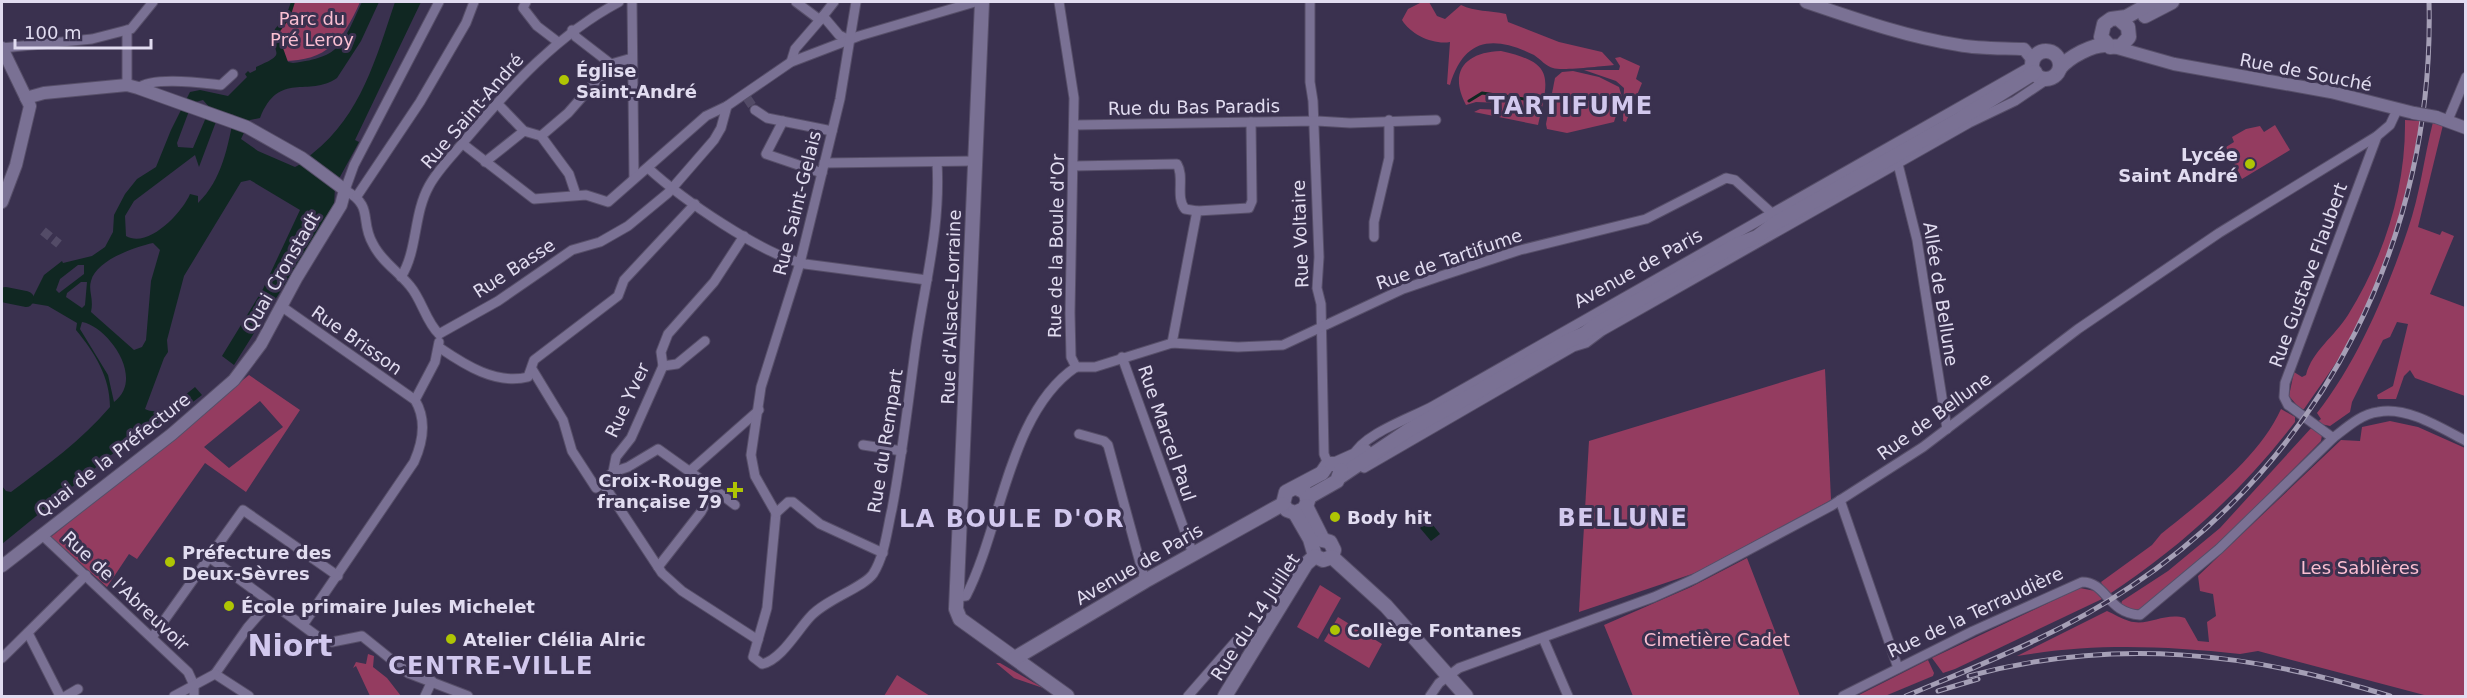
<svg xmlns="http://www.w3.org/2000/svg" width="2467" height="698" font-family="'DejaVu Sans',sans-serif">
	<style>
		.green { fill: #943c60; fill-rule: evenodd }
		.water { fill: #102722; fill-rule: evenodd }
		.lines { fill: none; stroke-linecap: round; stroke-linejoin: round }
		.stream { stroke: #102722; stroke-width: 3 }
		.river { stroke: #102722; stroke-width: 16 }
		.minor-tunnel { stroke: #534b67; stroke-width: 9; stroke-dasharray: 9 4.5; stroke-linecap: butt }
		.minor-casing { stroke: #574f69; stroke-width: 11 }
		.tertiary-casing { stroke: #574f69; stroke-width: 14 }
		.secondary-casing { stroke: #574f69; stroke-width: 16 }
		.minor { stroke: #7a7194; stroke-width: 9 }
		.tertiary { stroke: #7a7194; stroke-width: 12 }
		.secondary { stroke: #7a7194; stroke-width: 14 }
		.rail-casing { stroke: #a59fb6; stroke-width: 5 }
		.rail { stroke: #3a314f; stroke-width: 3; stroke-dasharray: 9; stroke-linecap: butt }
		.tertiary-bridge-casing { stroke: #574f69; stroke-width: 14; stroke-linecap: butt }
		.tertiary-bridge { stroke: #7a7194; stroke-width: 12 }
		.poi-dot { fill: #afc504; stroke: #3a314f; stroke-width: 2 }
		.labels { text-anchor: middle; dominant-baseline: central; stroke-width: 6; stroke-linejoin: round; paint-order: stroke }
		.park-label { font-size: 18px; fill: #fbbfd2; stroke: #3a314f }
		.poi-label { font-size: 18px; font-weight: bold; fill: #e1dcf0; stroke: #3a314f; text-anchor: start }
		.street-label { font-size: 18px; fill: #e1dcf0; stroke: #3a314f }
		.district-label { font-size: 24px; font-weight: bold; letter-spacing: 1.5px; fill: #d2c8ee; stroke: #3a314f }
		.town-label { font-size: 30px; font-weight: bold; fill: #d2c8ee; stroke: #3a314f }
	</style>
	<rect width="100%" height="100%" fill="#3a314f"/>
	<g class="green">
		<path d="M293,2H360C343,41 326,62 280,61L276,33L286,20Z"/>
		<path d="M1422,2H1429L1437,16L1445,19L1461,5C1475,12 1489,10 1506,14L1508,22L1559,42L1602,52L1614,65C1602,66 1562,71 1553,68C1547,67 1540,59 1534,55C1493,35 1464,38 1450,85L1447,84L1450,42C1434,45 1411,35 1402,20L1408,9Z"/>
		<path d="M1501,51C1555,63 1549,77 1538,125L1474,112L1480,109L1502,110L1501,103L1476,102L1466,105C1448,71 1466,52 1501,51Z"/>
		<path d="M1620,57L1640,66L1636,79L1642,83L1626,122L1623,121L1624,88L1616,81L1584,70H1619L1620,66L1615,58Z"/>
		<path d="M1573,71L1599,77L1619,87L1622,97L1614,122L1567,133L1547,129L1546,124L1555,78L1562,72Z"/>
		<path d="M2405,120L2420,121C2407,200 2384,282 2343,352C2331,371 2317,390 2304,409H2300L2289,396L2294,372L2302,377L2306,375C2312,351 2335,336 2348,315C2384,257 2406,189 2405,120Z"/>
		<path d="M2433,122L2443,125L2418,227L2440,235L2442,231L2454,236L2430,294L2465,307V396L2415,378L2410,370L2404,376L2396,399H2378L2377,395L2393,386L2408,324L2397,322L2390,337L2383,340L2352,402L2350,412L2330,426L2316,423L2321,419L2317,413C2358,361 2387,291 2408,229C2420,195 2424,157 2433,122Z"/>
		<path d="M2275,125L2290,150L2242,179L2226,147L2234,142L2232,137L2246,129L2260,126L2264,132Z"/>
		<path d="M1825,369L1831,500L1695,573L1579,612L1589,441Z"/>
		<path d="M249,375L300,410L246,492L205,463L137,559L129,554L107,587L51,537ZM260,401L283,427L229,468L204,447Z"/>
		<path d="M2281,409L2295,417V422C2242,491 2181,547 2108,595L2101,582L2152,545L2161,534C2202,501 2259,458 2281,409Z"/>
		<path d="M2390,421L2418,427L2465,448V696H2428L2258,651L2240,654C2163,646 2095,643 2017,656L2107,611C2114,614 2122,619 2129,621C2148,627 2164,612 2185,618L2198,641L2209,642L2207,622L2216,616L2213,594L2200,591L2198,576L2341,440L2360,441L2362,427Z"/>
		<path d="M2313,426L2322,435L2321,441L2230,533L2140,609L2131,611L2120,608L2122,601L2168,571L2220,528Z"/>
		<path d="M1747,558L1800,696H1633L1604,625L1691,587Z"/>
		<path d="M1320,585L1341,598L1318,639L1297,627Z"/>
		<path d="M2080,588L2095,591L2102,599L1955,669L1943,673L1932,658Z"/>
		<path d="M1338,617L1382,644L1369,668L1324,641Z"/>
		<path d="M368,654L374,656L373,667L387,678L401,696H370L356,666L353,668L356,662L366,664Z"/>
		<path d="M1928,660L1934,673L1933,676L1885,696H1857Z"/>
		<path d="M996,663H1000L1043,688L1014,678Z"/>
		<path d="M897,675L930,696H884Z"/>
	</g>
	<g class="water">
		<path d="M291,2H295L290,18L278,34L288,62L293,63C342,57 342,44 362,2H379L361,41L337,78C308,98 279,70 260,118L250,120L241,139L258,151L295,167C302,164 307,158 313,153C361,115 376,58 395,2H421L355,140L359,142L335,186L334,206L234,365L222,356L263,289L300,210L250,180L241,182L184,276L167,340L168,352L164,358L145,409C163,418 182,397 195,387L202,395L159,428L152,426L143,429L2,544V486L6,491L11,492C47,465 81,441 110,407C110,377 95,353 76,330L77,323L48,306L30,303L44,275L62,261L63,263L92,256L105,247L113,232L114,215L125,194L137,179L156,167L171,130L190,92L200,90L228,96L247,77L245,74L248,71L250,73L256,70V67C292,52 268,55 275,29L286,16ZM203,100L210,108L193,148L178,147L177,143L192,103ZM220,111L234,115C228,146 222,180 198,203V196L190,194C182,213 148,249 126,236L125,216L134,201L195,155L199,167ZM153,243L160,250L151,281L146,340L142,347L134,350L91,312C94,298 88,291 91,281C96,260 135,247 153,243ZM78,265H84V274L59,293L56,290L60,279ZM81,282H87L85,305L82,308L66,297L67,293ZM82,322C107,326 146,378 114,402L108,375L80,329Z"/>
		<path d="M1429,520L1440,534L1431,541L1420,528Z"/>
	</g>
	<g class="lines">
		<path class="stream" d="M1469,101L1482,93L1538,101"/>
		<path class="river" d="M6,295L26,299"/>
		<g class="minor-tunnel">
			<path d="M747,98L755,110"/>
			<path d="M43,231L59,244"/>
		</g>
		<g class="minor-casing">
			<g id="minor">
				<path d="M439,2L354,165L345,190C375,207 359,220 373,244C382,262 398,271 410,286C422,300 426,322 439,334"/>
				<path d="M526,2L523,8L537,26L558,42"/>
				<path d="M632,2L634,178"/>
				<path d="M796,2L820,20"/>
				<path d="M1059,2L1074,98L1070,313L1071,357L1076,367"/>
				<path d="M1310,2V82L1313,101L1319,257L1317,288L1321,304L1324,454L1328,464"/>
				<path d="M823,16L834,2"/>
				<path d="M820,20L823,16L839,35L849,40"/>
				<path d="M127,30V85"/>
				<path d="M2,48L92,39L131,29L153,2"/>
				<path d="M791,62L795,49L820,20"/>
				<path d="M611,64L632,58"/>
				<path d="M138,88C153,76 202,83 221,85L233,74"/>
				<path d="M498,104L524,131L541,136L569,174L576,195"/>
				<path d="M755,110L767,118L832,131"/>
				<path d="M2448,120L2466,77"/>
				<path d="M783,121L766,154L822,173"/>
				<path d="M1075,125L1317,121L1350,123L1436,120"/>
				<path d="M541,136L568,113L611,64L576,37L572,30"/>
				<path d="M2377,136L2285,383L2284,397L2288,405L2333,438C2346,428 2361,414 2378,412C2407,406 2441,428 2466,441"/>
				<path d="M463,144L534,199L586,195L608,202L706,116L727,106L791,62L859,36L975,2"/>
				<path d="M485,162L524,131"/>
				<path d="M824,163L975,161"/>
				<path d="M1898,164L1917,240L1947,429"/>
				<path d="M1073,166L1177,164C1185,177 1175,197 1185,209L1197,211L1249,208L1252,201L1251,122"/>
				<path d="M648,168C682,199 761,254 805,264L927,280"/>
				<path d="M357,196L420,102L466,23L474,2"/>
				<path d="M1374,237V222L1389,158V120"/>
				<path d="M401,277C418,250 413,215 429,186C438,169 454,154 466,139C511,86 557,35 619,2"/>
				<path d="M281,306L415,400C427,420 423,442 414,462L303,625"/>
				<path d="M439,334L498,301L572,250L600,242L628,226L668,193L714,140L721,128L727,106"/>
				<path d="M1172,343L1197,211"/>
				<path d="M440,348C465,365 496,385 528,377L534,360L618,296L624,280L695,204"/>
				<path d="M1122,357L1193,554"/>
				<path d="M663,366L677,364L705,341"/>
				<path d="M1076,367H1095L1172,343L1238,347L1283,345L1403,289L1438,277L1520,250L1646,219L1726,178L1735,180L1775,216"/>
				<path d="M532,369L563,420L572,451L596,488L613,472L616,457L631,438L663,366L661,352L668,334L714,282L744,236"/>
				<path d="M415,400L435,362L439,342"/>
				<path d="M1079,434L1104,441L1108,445L1145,581"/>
				<path d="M863,445L902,451"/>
				<path d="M1353,456C1363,434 1411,418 1433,406L2033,65"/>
				<path d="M1364,468L1573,347L1586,343L1602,331L1969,123L2015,101L2049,78"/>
				<path d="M691,470L759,410"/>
				<path d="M613,472L628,467L658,449L714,489L701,512L658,567"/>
				<path d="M602,482L662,573L682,591L758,640"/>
				<path d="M714,489L735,505"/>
				<path d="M1840,500L1898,668"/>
				<path d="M776,513L767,608L753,657L762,664C781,660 797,631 810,617C826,599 863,588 873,574C885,555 887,530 892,509C902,456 908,404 915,351C924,285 941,229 937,162"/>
				<path d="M776,513L755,476L751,455L761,387L800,263L840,99L856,2"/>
				<path d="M776,513L788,502H793L820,524L883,553"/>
				<path d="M41,534L188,672L194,685V696"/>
				<path d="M209,557L321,639L332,642L362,636L408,673L468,696"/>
				<path d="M956,597L966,596C1002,526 1009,412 1076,367"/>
				<path d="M28,633L60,696"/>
				<path d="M153,636L243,510L338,576"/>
				<path d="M1543,638L1568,696"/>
				<path d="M2,658L86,575"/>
				<path d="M215,674L248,627L269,603"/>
				<path d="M215,674L249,696"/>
				<path d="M66,696L78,689"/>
				<path d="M174,696L215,674"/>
				<path d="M425,696L432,681"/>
				<path d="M1188,696L1236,641"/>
				<path d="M1430,696L1439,683L1459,668L1654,597L1694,579L1831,506L1923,447L2078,329L2219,233L2377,136L2390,125L2397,110"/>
				<path d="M1843,696L1973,631L2082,582C2107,582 2107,613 2140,615L2219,549L2333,438"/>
			</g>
		</g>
		<g class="tertiary-casing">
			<g id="tertiary">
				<path d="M1806,2C1856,19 1907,37 1959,45C1980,49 2002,48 2024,49L2033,60"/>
				<path d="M2114,47L2174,64L2331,92L2414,113"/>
				<path d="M2,48L30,106L16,165L2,202"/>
				<path d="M2436,117L2466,128"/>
				<path d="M2,566L172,434L234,380L261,344L297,277L341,205L345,190L302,158L247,127L138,88L127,85L44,93L26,98"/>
			</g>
		</g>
		<g class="secondary-casing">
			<g id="secondary">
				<path d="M982,2L956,609L960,619L1067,696"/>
				<path d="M2145,16L2172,2"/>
				<path d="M2119,19L2128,27L2129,37L2121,46L2110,47L2101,37L2104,24L2111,19L2126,17L2153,2"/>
				<circle cx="2046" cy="65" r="14"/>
				<path d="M2060,68C2069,57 2093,44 2107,45"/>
				<path d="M1322,473L1328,464H1336L1365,451"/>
				<path d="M1341,476L1409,430L1568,341L1584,334L1600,322L1736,245L1757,237L1774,224L1960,119L2035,72"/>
				<path d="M1297,488L1305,492L1308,501L1304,509L1295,513L1287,510L1283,504L1286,492L1322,473"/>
				<path d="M1307,498L1337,481L1341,470"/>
				<path d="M1306,506L1323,540"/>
				<path d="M1295,513L1310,539L1315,556L1323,560L1332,557L1334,550L1330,542L1323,540"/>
				<path d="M1332,557L1386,606L1466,696"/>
				<path d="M1015,658L1145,581L1283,504"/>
				<path d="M1225,696L1306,564L1315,556"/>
			</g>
		</g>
		<use href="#minor" class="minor"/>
		<use href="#tertiary" class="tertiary"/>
		<use href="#secondary" class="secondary"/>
		<g class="rail-casing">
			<g id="rail">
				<path d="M1969,676C2114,637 2249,652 2390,696"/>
				<path d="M1938,691L1978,679"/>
				<path d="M1906,696C1982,664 2061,634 2130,587C2325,458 2435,234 2429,2"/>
			</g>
		</g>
		<use href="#rail" class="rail"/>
		<g class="tertiary-bridge-casing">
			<path id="tertiary-bridge" d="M2414,113L2436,117"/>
		</g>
		<use href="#tertiary-bridge" class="tertiary-bridge"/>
	</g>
	<g class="poi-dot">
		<circle cx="564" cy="80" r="6"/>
		<circle cx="2250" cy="164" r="6"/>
		<path d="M732 481h6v6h6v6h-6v6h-6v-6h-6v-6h6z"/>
		<circle cx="1335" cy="517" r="6"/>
		<circle cx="170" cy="562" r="6"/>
		<circle cx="229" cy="606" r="6"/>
		<circle cx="1335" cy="630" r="6"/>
		<circle cx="451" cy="639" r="6"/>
	</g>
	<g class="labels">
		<g class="park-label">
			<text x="312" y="18">Parc du<tspan x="312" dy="21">Pré Leroy</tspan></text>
			<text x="2360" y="567">Les Sablières</text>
			<text x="1717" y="639">Cimetière Cadet</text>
		</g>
		<g class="poi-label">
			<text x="576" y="70">Église<tspan x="576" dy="21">Saint-André</tspan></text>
			<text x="2238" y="154" text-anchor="end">Lycée<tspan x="2238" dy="21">Saint André</tspan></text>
			<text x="722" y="480" text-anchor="end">Croix-Rouge<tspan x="722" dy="21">française 79</tspan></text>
			<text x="1347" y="517">Body hit</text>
			<text x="182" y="552">Préfecture des<tspan x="182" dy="21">Deux-Sèvres</tspan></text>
			<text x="241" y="606">École primaire Jules Michelet</text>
			<text x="1347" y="630">Collège Fontanes</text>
			<text x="463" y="639">Atelier Clélia Alric</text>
		</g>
		<g class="street-label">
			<text transform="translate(2306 72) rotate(11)">Rue de Souché</text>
			<text transform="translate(1194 107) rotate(-1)">Rue du Bas Paradis</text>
			<text transform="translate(472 111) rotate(-49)">Rue Saint-André</text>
			<text transform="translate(797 203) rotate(-76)">Rue Saint-Gelais</text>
			<text transform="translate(1300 234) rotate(-92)">Rue Voltaire</text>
			<text transform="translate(1056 246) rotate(-89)">Rue de la Boule d'Or</text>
			<text transform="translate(1449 259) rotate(-19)">Rue de Tartifume</text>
			<text transform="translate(514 268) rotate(-33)">Rue Basse</text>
			<text transform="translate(1638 268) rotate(-29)">Avenue de Paris</text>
			<text transform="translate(281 272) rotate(-60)">Quai Cronstadt</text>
			<text transform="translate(2308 275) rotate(-70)">Rue Gustave Flaubert</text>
			<text transform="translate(1941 294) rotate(81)">Allée de Bellune</text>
			<text transform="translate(951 307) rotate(-88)">Rue d'Alsace-Lorraine</text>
			<text transform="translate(357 340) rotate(35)">Rue Brisson</text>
			<text transform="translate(627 400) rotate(-65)">Rue Yver</text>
			<text transform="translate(1934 416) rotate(-36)">Rue de Bellune</text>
			<text transform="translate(1167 433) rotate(71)">Rue Marcel Paul</text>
			<text transform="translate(885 441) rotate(-81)">Rue du Rempart</text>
			<text transform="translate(113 455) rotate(-38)">Quai de la Préfecture</text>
			<text transform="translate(1139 564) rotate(-30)">Avenue de Paris</text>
			<text transform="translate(126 591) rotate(43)">Rue de l'Abreuvoir</text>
			<text transform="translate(1975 612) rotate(-25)">Rue de la Terraudière</text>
			<text transform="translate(1255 617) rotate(-57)">Rue du 14 Juillet</text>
		</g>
		<g class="district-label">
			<text x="1571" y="106">TARTIFUME</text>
			<text x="1623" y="518">BELLUNE</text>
			<text x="1012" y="519">LA BOULE D'OR</text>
			<text x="491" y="666">CENTRE-VILLE</text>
		</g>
		<g class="town-label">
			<text x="290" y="645">Niort</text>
		</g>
	</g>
	<rect width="2467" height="698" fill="none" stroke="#e1dcf0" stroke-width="6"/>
	<path d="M15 39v9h136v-9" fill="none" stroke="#e1dcf0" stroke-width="3"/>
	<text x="24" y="39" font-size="18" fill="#e1dcf0" stroke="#3a314f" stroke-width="4.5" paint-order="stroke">100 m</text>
</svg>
